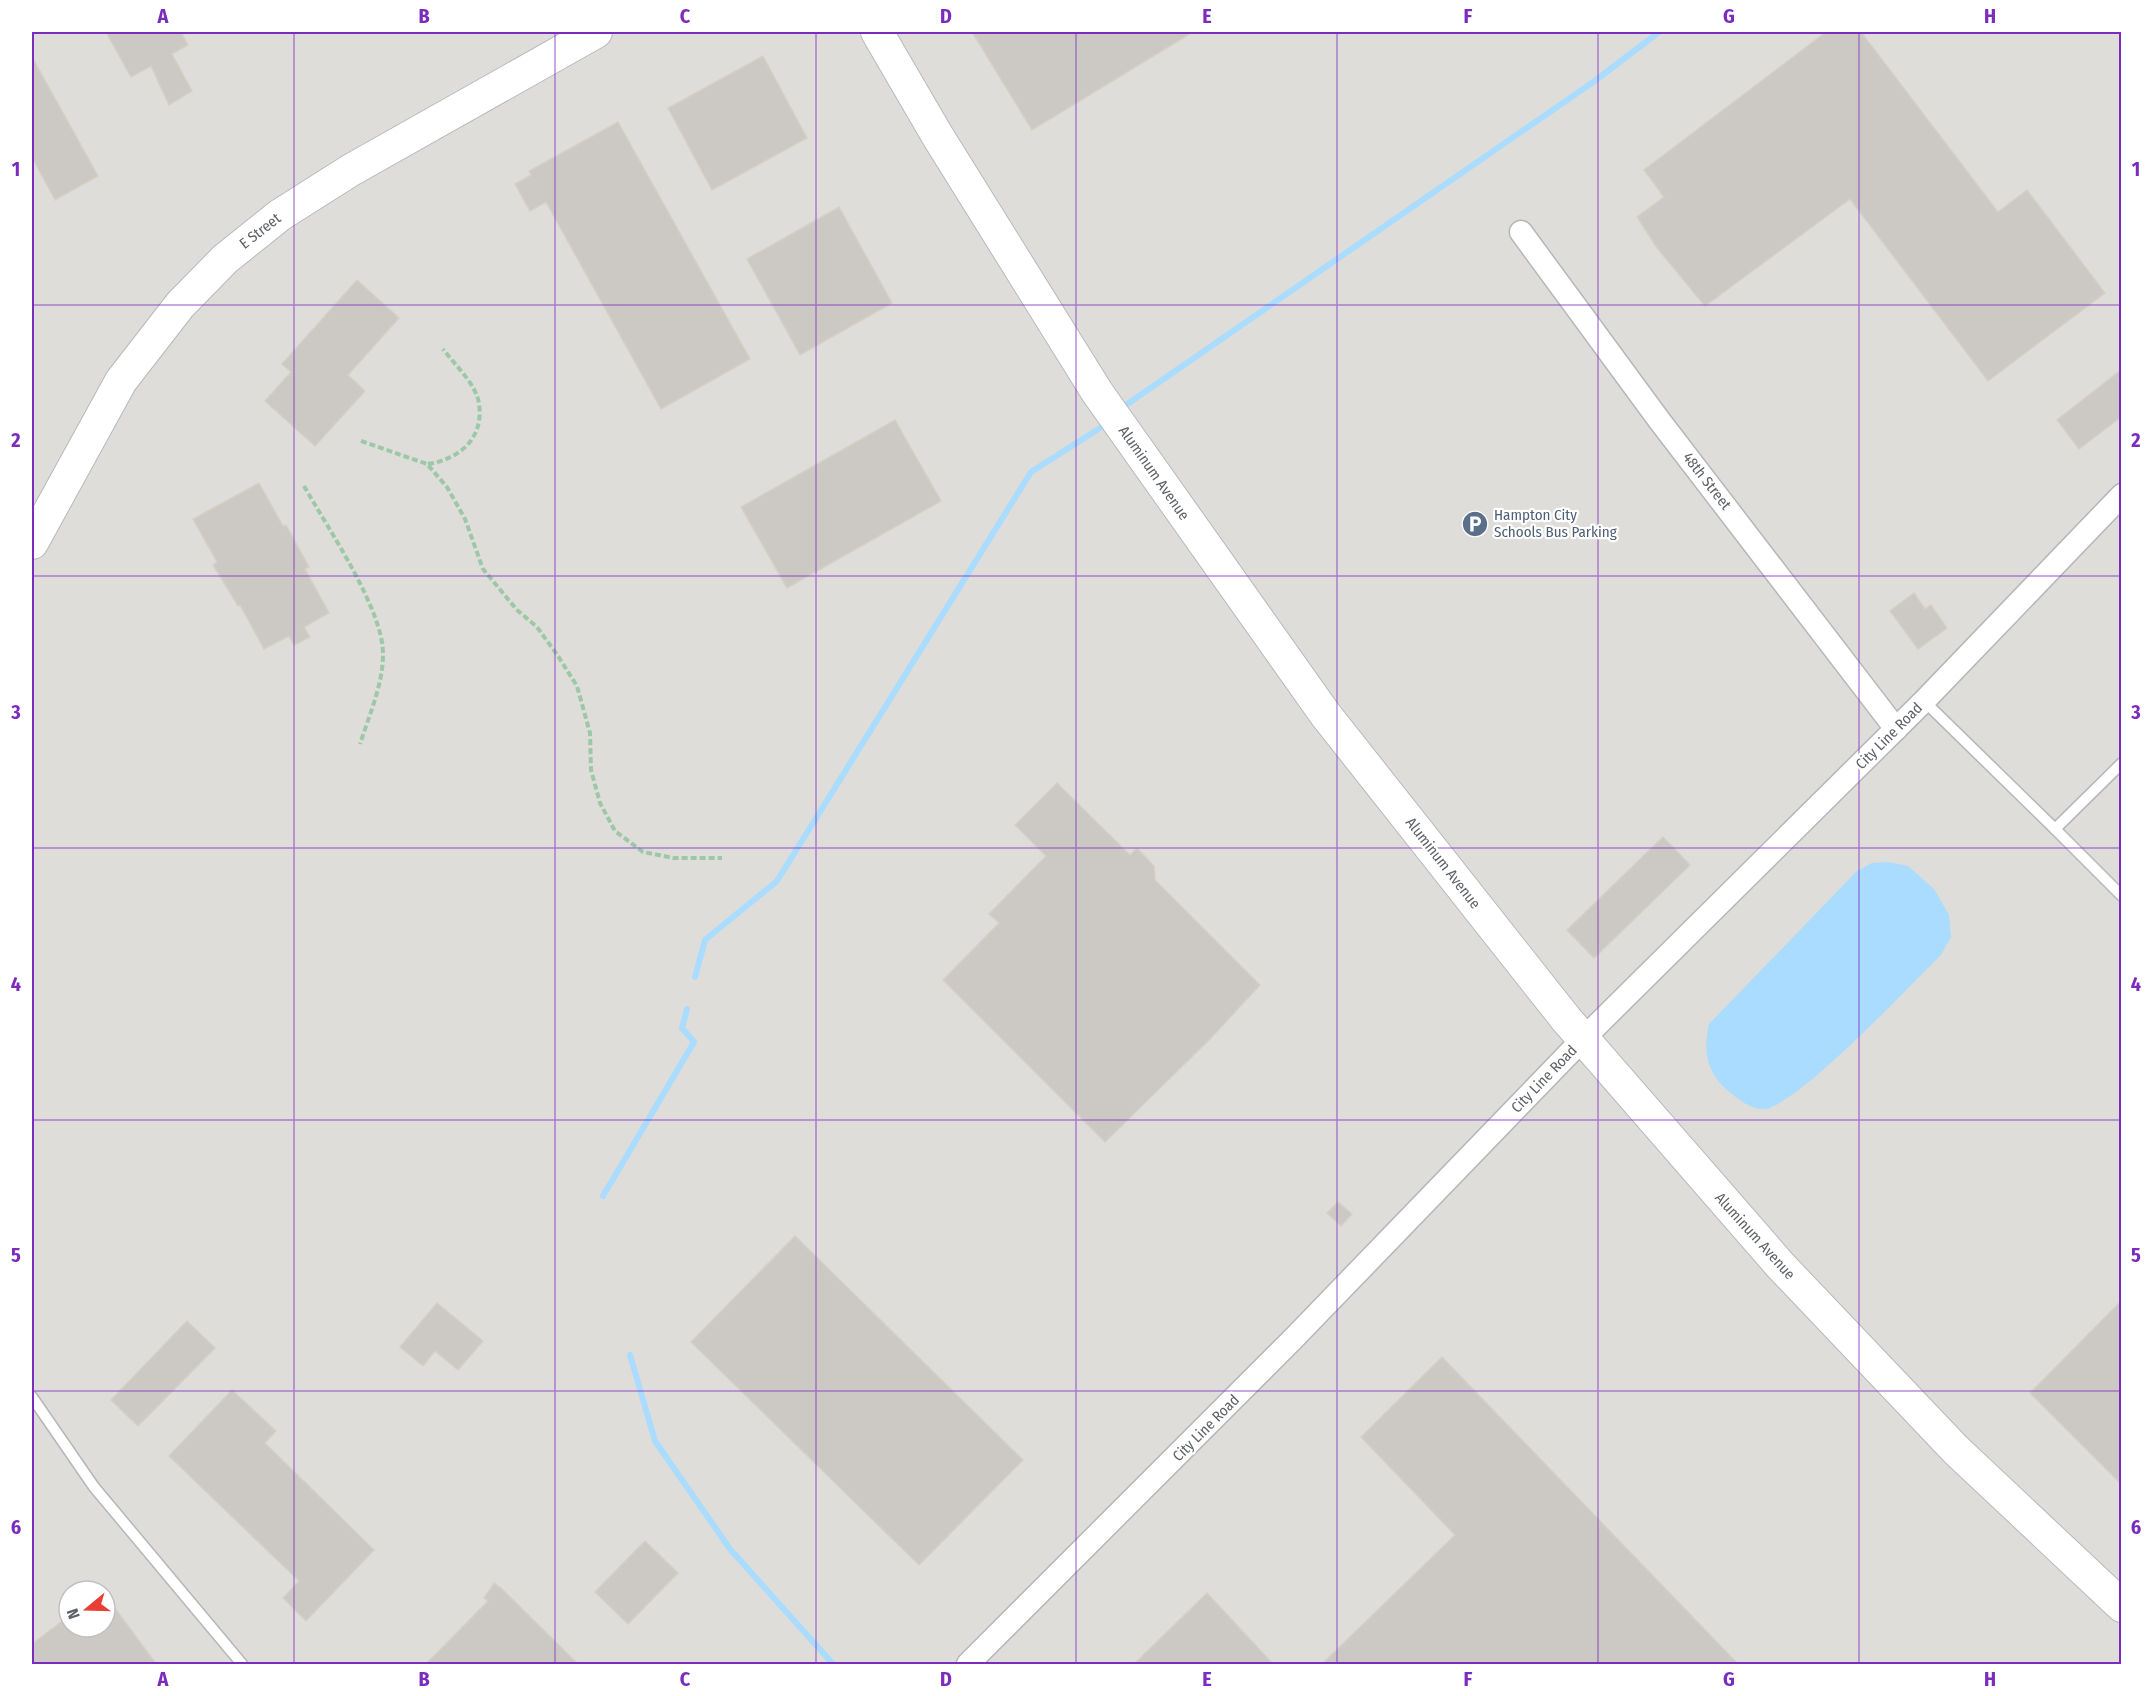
<svg xmlns="http://www.w3.org/2000/svg" width="2153" height="1696" font-family="'Fira Sans Condensed',sans-serif">
	<style>
		.industrial { fill: #dfddd9; fill-rule: evenodd }
		.water { fill: #a9dcff }
		.lines { fill: none; stroke-linecap: round; stroke-linejoin: round }
		.stream { stroke: #a9dcff; stroke-width: 6 }
		.building { fill: #ccc9c4; stroke: #d5d0c5; stroke-width: 1.5 }
		.lane-casing { stroke: #b4b7bb; stroke-width: 13 }
		.street-casing { stroke: #b4b7bb; stroke-width: 25 }
		.secondary-casing { stroke: #b5b9be; stroke-width: 34 }
		.path { stroke: #9dc8a8; stroke-width: 4; stroke-dasharray: 6 3; stroke-linecap: butt }
		.lane { stroke: #fff; stroke-width: 10 }
		.street { stroke: #fff; stroke-width: 22 }
		.secondary { stroke: #fff; stroke-width: 32 }
		.grid { fill: none; stroke: #7b2cbf; stroke-width: 1.5; stroke-opacity: 0.55 }
		.labels { text-anchor: middle; dominant-baseline: central; stroke-width: 4.5; stroke-linejoin: round; paint-order: stroke }
		.street-label { font-size: 15px; fill: #5e6267; stroke: #fff }
		.service-label { font-size: 15px; fill: #4e5e75; stroke: #fff; text-anchor: start }
		.neatline { fill: none; stroke: #7b2cbf; stroke-width: 2 }
		.grid-label { font-size: 20px; text-anchor: middle; font-weight: bold; fill: #7b2cbf }
	</style>
	<rect width="100%" height="100%" fill="#f0eee7"/>
	<path class="industrial" d="M32,32H2121V1664H32ZM69,1591H105V1627H69Z"/>
	<path class="water" d="M1888,862L1908,866L1934,889L1949,915L1951,937L1941,955C1913,982 1793,1111 1762,1109C1748,1108 1737,1098 1727,1090C1706,1072 1703,1049 1709,1024L1857,871L1872,863Z"/>
	<g class="lines">
		<g class="stream">
			<path d="M1126,405L1596,80L1659,32"/>
			<path d="M695,977L705,940L777,881L1031,472L1100,428"/>
			<path d="M603,1196L694,1042L682,1028L687,1009"/>
			<path d="M630,1355L655,1441L730,1549L833,1664"/>
		</g>
	</g>
	<g class="building">
		<path d="M106,32H181L188,45L172,54L192,91L169,105L151,66L131,77Z"/>
		<path d="M972,32H1193L1032,130Z"/>
		<path d="M1826,32H1861L1998,212L2027,190L2105,293L1988,381L1850,199L1705,306L1657,248L1637,217L1664,197L1644,170Z"/>
		<path d="M763,56L807,138L712,190L668,108Z"/>
		<path d="M32,57L98,176L55,200L32,157Z"/>
		<path d="M618,122L750,359L661,409L546,202L530,211L515,184L531,175L529,171Z"/>
		<path d="M839,207L892,303L800,355L747,259Z"/>
		<path d="M357,280L399,318L348,375L365,391L315,446L265,401L291,372L282,364Z"/>
		<path d="M2121,370V417L2079,449L2057,420Z"/>
		<path d="M895,420L941,501L787,588L741,507Z"/>
		<path d="M259,483L283,526L286,525L309,567L305,569L329,613L304,627L310,637L294,645L289,636L264,649L240,605L238,606L213,565L217,562L193,519Z"/>
		<path d="M1914,593L1925,609L1931,605L1947,628L1918,649L1890,611Z"/>
		<path d="M1057,783L1130,855L1137,848L1154,866L1155,880L1260,985L1210,1039L1105,1142L943,980L999,923L989,914L1046,856L1015,825Z"/>
		<path d="M1663,837L1690,865L1594,958L1567,930Z"/>
		<path d="M1338,1202L1352,1214L1341,1226L1327,1213Z"/>
		<path d="M795,1236L1023,1460L919,1565L691,1342Z"/>
		<path d="M2121,1301V1484L2030,1393Z"/>
		<path d="M437,1303L483,1341L458,1370L435,1351L423,1366L400,1347Z"/>
		<path d="M187,1321L215,1348L138,1426L111,1400Z"/>
		<path d="M1442,1357L1739,1665H1321L1455,1535L1361,1437Z"/>
		<path d="M232,1390L276,1431L265,1443L374,1550L306,1621L283,1598L299,1581L169,1456Z"/>
		<path d="M645,1541L678,1573L628,1624L595,1592Z"/>
		<path d="M494,1583L501,1588L579,1665H425L488,1601L484,1598Z"/>
		<path d="M1207,1593L1274,1665H1133Z"/>
		<path d="M105,1595L157,1665H32V1644L69,1616V1627H105Z"/>
	</g>
	<g class="lines">
		<g class="lane-casing">
			<g id="lane">
				<path d="M1924,701L2055,829"/>
				<path d="M2122,763L2055,829L2122,896"/>
				<path d="M32,1397L94,1487L242,1664"/>
			</g>
		</g>
		<g class="street-casing">
			<g id="street">
				<path d="M1521,232L1659,420L1896,729"/>
				<path d="M968,1664L1294,1338L1583,1039L1924,701L2122,495"/>
			</g>
		</g>
		<g class="secondary-casing">
			<g id="secondary">
				<path d="M877,32L937,135L1097,392L1325,714L1566,1019L1780,1265L1956,1450L2122,1606"/>
				<path d="M32,543L121,381L180,305L225,259L280,215L351,170L596,32"/>
			</g>
		</g>
		<g class="path">
			<path d="M361,441L427,464L447,487L465,519L483,569L517,610L537,627L558,656L577,686L590,733L591,770L600,803L615,831L643,852L674,858H722"/>
			<path d="M428,464C459,459 484,439 479,404C477,385 454,364 443,349"/>
			<path d="M304,486C327,527 384,610 383,655C383,684 369,716 360,744"/>
		</g>
		<use href="#lane" class="lane"/>
		<use href="#street" class="street"/>
		<use href="#secondary" class="secondary"/>
	</g>
	<path class="grid" d="M294,32V1664M555,32V1664M816,32V1664M1076,32V1664M1337,32V1664M1598,32V1664M1859,32V1664M32,305H2122M32,576H2122M32,848H2122M32,1120H2122M32,1391H2122"/>
	<defs>
		<g id="parking-disc" transform="scale(1.35)"><circle r="9.5" fill="#5c6f8a" stroke="#fff"/><path d="M-3.5-5.5H1a3.5 3.5 0 0 1 0 7H-1V5.5H-3.5ZM-1-3.4V-.6H.8a1.4 1.4 0 0 0 0-2.8Z" fill="#fff"/></g>
	</defs>
	<g fill-rule="evenodd">
		<use href="#parking-disc" x="1475" y="524"/>
	</g>
	<g class="labels">
		<g class="street-label">
			<text transform="translate(260 231) rotate(-38)">E Street</text>
			<text transform="translate(1154 473) rotate(55)">Aluminum Avenue</text>
			<text transform="translate(1707 481) rotate(52)">48th Street</text>
			<text transform="translate(1889 736) rotate(-45)">City Line Road</text>
			<text transform="translate(1443 863) rotate(52)">Aluminum Avenue</text>
			<text transform="translate(1544 1079) rotate(-46)">City Line Road</text>
			<text transform="translate(1755 1236) rotate(48)">Aluminum Avenue</text>
			<text transform="translate(1206 1428) rotate(-45)">City Line Road</text>
		</g>
		<g class="service-label">
			<text x="1494" y="515">Hampton City<tspan x="1494" dy="17">Schools Bus Parking</tspan></text>
		</g>
	</g>
	<rect width="2153" height="1696" fill="none" stroke="#ffffff" stroke-width="66"/>
	<g transform="translate(87 1609) rotate(251)"><circle r="28" fill="#ffffff" stroke="#bfc0c2" stroke-width="1.5"/>
	<path d="M0-4.5L10 22L0 15L-10 22Z" fill="#e93e35"/>
	<text y="-9" font-size="16" font-weight="bold" text-anchor="middle" fill="#5e6267">N</text>
	</g>
	<rect x="33" y="33" width="2087" height="1630" class="neatline"/>
	<g class="grid-label">
		<text x="163" y="23">A</text>
		<text x="424" y="23">B</text>
		<text x="685" y="23">C</text>
		<text x="946" y="23">D</text>
		<text x="1207" y="23">E</text>
		<text x="1468" y="23">F</text>
		<text x="1729" y="23">G</text>
		<text x="1990" y="23">H</text>
		<text x="16" y="176">1</text>
		<text x="2136" y="176">1</text>
		<text x="16" y="447">2</text>
		<text x="2136" y="447">2</text>
		<text x="16" y="719">3</text>
		<text x="2136" y="719">3</text>
		<text x="16" y="991">4</text>
		<text x="2136" y="991">4</text>
		<text x="16" y="1262">5</text>
		<text x="2136" y="1262">5</text>
		<text x="16" y="1534">6</text>
		<text x="2136" y="1534">6</text>
		<text x="163" y="1686">A</text>
		<text x="424" y="1686">B</text>
		<text x="685" y="1686">C</text>
		<text x="946" y="1686">D</text>
		<text x="1207" y="1686">E</text>
		<text x="1468" y="1686">F</text>
		<text x="1729" y="1686">G</text>
		<text x="1990" y="1686">H</text>
	</g>
</svg>
